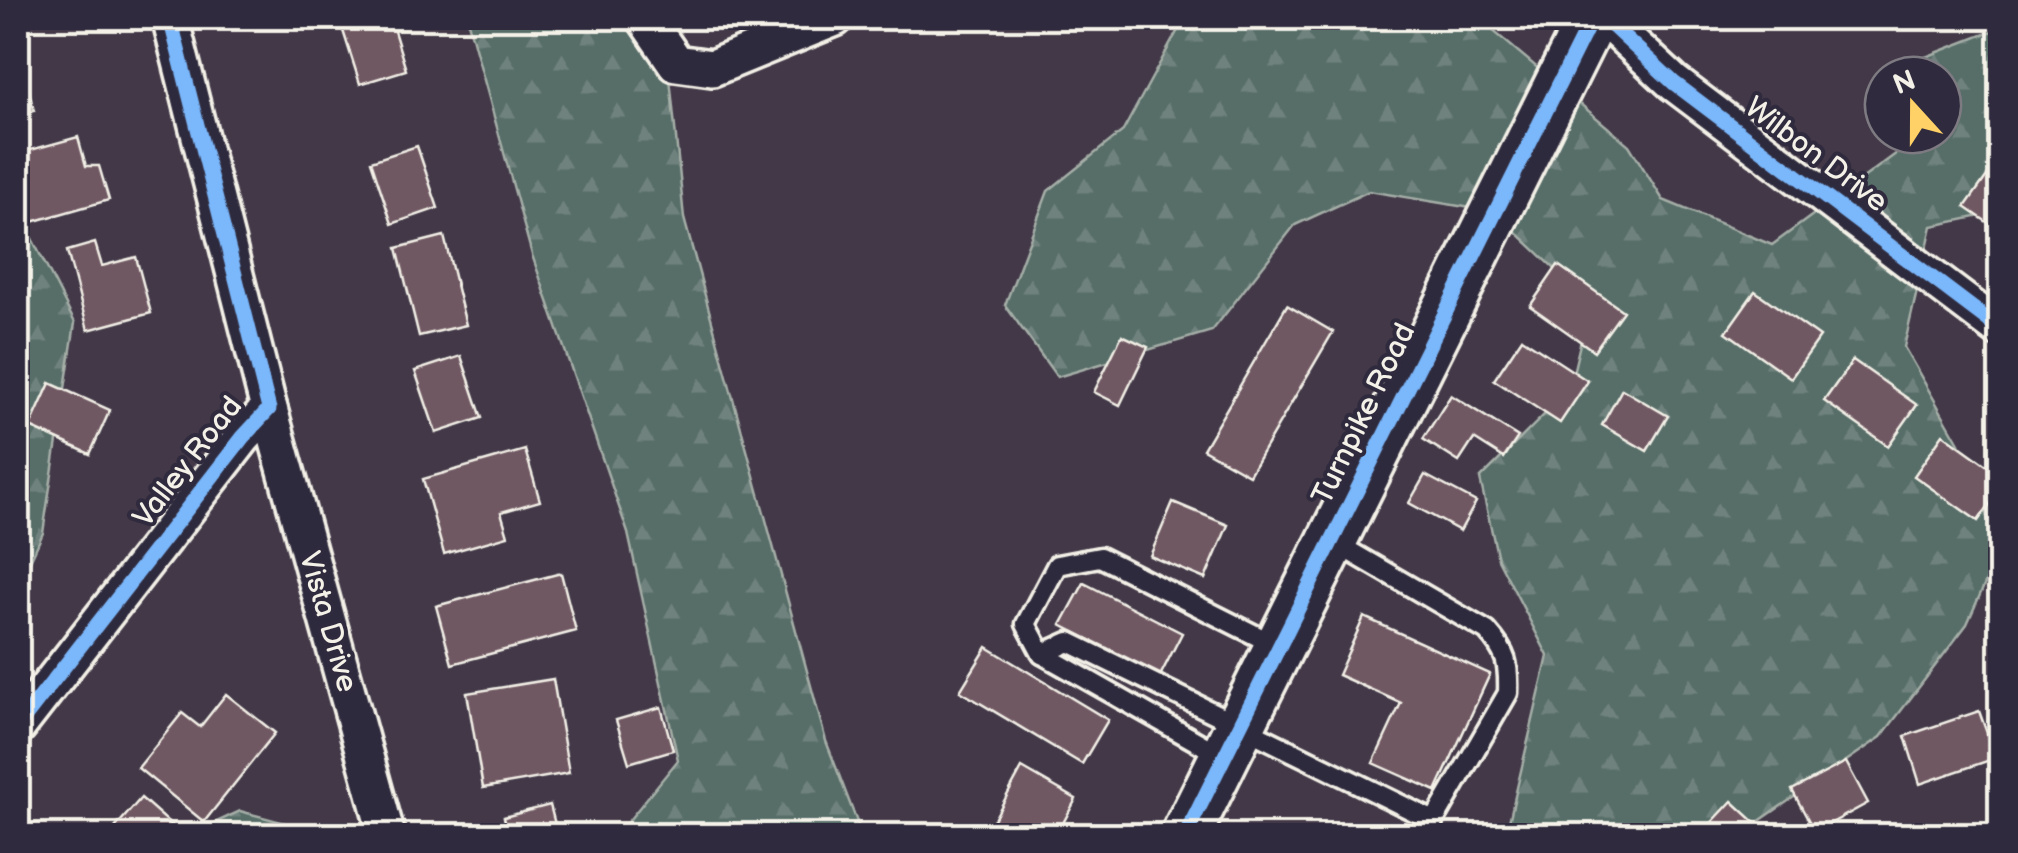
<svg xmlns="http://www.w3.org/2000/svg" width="2018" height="853" font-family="'Balsamiq Sans',sans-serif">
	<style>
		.forest { fill: url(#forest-firs); stroke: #a6afa8; stroke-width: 2.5 }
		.building { fill: #705863; stroke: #f4f1e8; stroke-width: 2.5 }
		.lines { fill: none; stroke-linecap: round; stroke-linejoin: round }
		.lane-casing { stroke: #f4f1e8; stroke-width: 25 }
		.street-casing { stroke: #f4f1e8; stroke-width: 42 }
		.secondary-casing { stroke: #f4f1e8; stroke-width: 55 }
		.lane { stroke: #2f2a3d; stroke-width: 18 }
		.street { stroke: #2f2a3d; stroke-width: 35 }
		.secondary { stroke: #2f2a3d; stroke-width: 48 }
		.cycleway-casing { stroke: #2f2a3d; stroke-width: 21 }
		.cycleway { stroke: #7ab7fb; stroke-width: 15 }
		.labels { text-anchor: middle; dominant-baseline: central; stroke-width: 8; stroke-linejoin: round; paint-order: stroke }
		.street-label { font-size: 30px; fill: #f4f1e8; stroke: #2f2a3d }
	</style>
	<defs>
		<pattern id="forest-firs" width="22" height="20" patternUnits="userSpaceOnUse" patternTransform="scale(2.5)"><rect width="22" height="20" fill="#576d68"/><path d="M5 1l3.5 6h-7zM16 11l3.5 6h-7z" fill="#70827e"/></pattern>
	</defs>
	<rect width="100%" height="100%" fill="#423848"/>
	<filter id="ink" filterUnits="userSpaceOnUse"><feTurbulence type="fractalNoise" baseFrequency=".01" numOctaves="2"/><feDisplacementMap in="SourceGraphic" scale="20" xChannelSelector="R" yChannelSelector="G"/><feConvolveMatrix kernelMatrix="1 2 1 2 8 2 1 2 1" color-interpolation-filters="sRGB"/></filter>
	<g filter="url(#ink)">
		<g class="forest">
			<path d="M467,18H664L684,218L826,741L862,835H617L678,760L628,533L532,255Z"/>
			<path d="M1203,18H1478L1629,145L1663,200L1772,245L1912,142L1913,135H1943V75H1921L1923,58L2000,28V212L1932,226L1904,347L1959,443L2000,550L1967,624L1881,737L1739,835H1499L1508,826L1548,656L1498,559L1480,479L1569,390L1590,302L1495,212L1369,191L1295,225L1212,331L1057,377L1005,305L1048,191L1123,131L1178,30Z"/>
			<path d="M18,211L75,323L43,533L18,587Z"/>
			<path d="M240,811L330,835H189Z"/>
		</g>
		<g class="building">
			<path d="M339,18H390L406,70L360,84Z"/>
			<path d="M18,47L34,111L18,115Z"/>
			<path d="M78,137L86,166H99L109,200L18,226V180L30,177L23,152Z"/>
			<path d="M417,146L438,208L392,224L371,161Z"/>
			<path d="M1994,166L2000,170V231L1965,207Z"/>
			<path d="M444,236L466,325L419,336L397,248Z"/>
			<path d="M95,243L102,266L136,257L151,313L88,330L67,251Z"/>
			<path d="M1558,265L1623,311L1594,351L1530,306Z"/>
			<path d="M1755,291L1820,337L1791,378L1726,332Z"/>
			<path d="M1287,305L1333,332L1249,475L1203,449Z"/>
			<path d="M1122,335L1148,347L1120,405L1094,392Z"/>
			<path d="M1522,338L1588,381L1560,423L1494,380Z"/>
			<path d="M461,356L482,418L436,433L415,371Z"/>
			<path d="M1853,360L1917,405L1888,446L1824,401Z"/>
			<path d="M50,383L110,410L90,454L30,427Z"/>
			<path d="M1622,389L1668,416L1647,451L1602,425Z"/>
			<path d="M1451,395L1518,437L1504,458L1474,439L1459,462L1423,439Z"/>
			<path d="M1943,434L2000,475V490L1978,521L1914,476Z"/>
			<path d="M525,450L540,501L501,512L508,536L444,554L423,479Z"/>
			<path d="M1425,475L1476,502L1460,531L1409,503Z"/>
			<path d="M1173,502L1228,525L1205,579L1150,556Z"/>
			<path d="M561,573L576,631L452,664L436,606Z"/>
			<path d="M1084,583L1182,633L1160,676L1061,625Z"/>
			<path d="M1364,617L1490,674L1436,791L1373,763L1401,703L1338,675Z"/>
			<path d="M987,647L1108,720L1082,764L960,691Z"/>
			<path d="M553,679L569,773L483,788L467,693Z"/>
			<path d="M226,694L275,733L204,822L138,768L182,713L200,727Z"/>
			<path d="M661,707L673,750L629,763L616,720Z"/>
			<path d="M1979,711L1996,758L1920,784L1905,736Z"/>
			<path d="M1846,762L1868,803L1815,832L1792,790Z"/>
			<path d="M1022,768L1076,799L1056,836H985Z"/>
			<path d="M141,798L182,834L181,836H108Z"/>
			<path d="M1732,801L1770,836H1706L1703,832Z"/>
			<path d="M550,805L558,836H508L504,817Z"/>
		</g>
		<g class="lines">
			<g class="lane-casing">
				<g id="lane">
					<path d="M1042,654L1069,642L1434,821L1508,693C1509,664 1507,653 1487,631L1332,541"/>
					<path d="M1224,757L1042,654L1026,624L1057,565L1100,557L1279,647"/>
				</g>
			</g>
			<g class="street-casing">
				<g id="street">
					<path d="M645,18L676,63L712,68L835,18"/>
					<path d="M1604,18L1674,83L2000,329"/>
					<path d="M269,409L387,836"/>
					<path d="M18,726L243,437L269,409L170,18"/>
				</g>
			</g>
			<g class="secondary-casing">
				<path id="secondary" d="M1185,836L1592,18"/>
			</g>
			<use href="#lane" class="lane"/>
			<use href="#street" class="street"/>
			<use href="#secondary" class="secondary"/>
			<g class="cycleway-casing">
				<g id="cycleway">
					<path d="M1604,18L1674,83L2000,329"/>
					<path d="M18,726L243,437L269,409L170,18"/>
					<path d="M1185,836L1592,18"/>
				</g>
			</g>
			<use href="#cycleway" class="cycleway"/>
		</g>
	</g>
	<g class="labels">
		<g class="street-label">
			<text transform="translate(1816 155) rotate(37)">Wilbon Drive</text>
			<text transform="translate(1364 414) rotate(-64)">Turnpike Road</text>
			<text transform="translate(188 462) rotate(-52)">Valley Road</text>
			<text transform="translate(328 622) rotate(74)">Vista Drive</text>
		</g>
	</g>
	<rect width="2018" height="853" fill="none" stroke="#2f2a3d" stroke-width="60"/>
	<rect x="30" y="30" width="1958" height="793" fill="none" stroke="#f4f1e8" stroke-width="4" filter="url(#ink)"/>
	<g transform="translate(1913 105) rotate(339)"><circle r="48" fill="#2f2a3d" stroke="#7e7a81" stroke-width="2.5"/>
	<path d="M0-8L18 38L0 25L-18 38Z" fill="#ffd166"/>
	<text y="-15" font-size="28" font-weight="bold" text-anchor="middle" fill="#f4f1e8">N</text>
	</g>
</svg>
